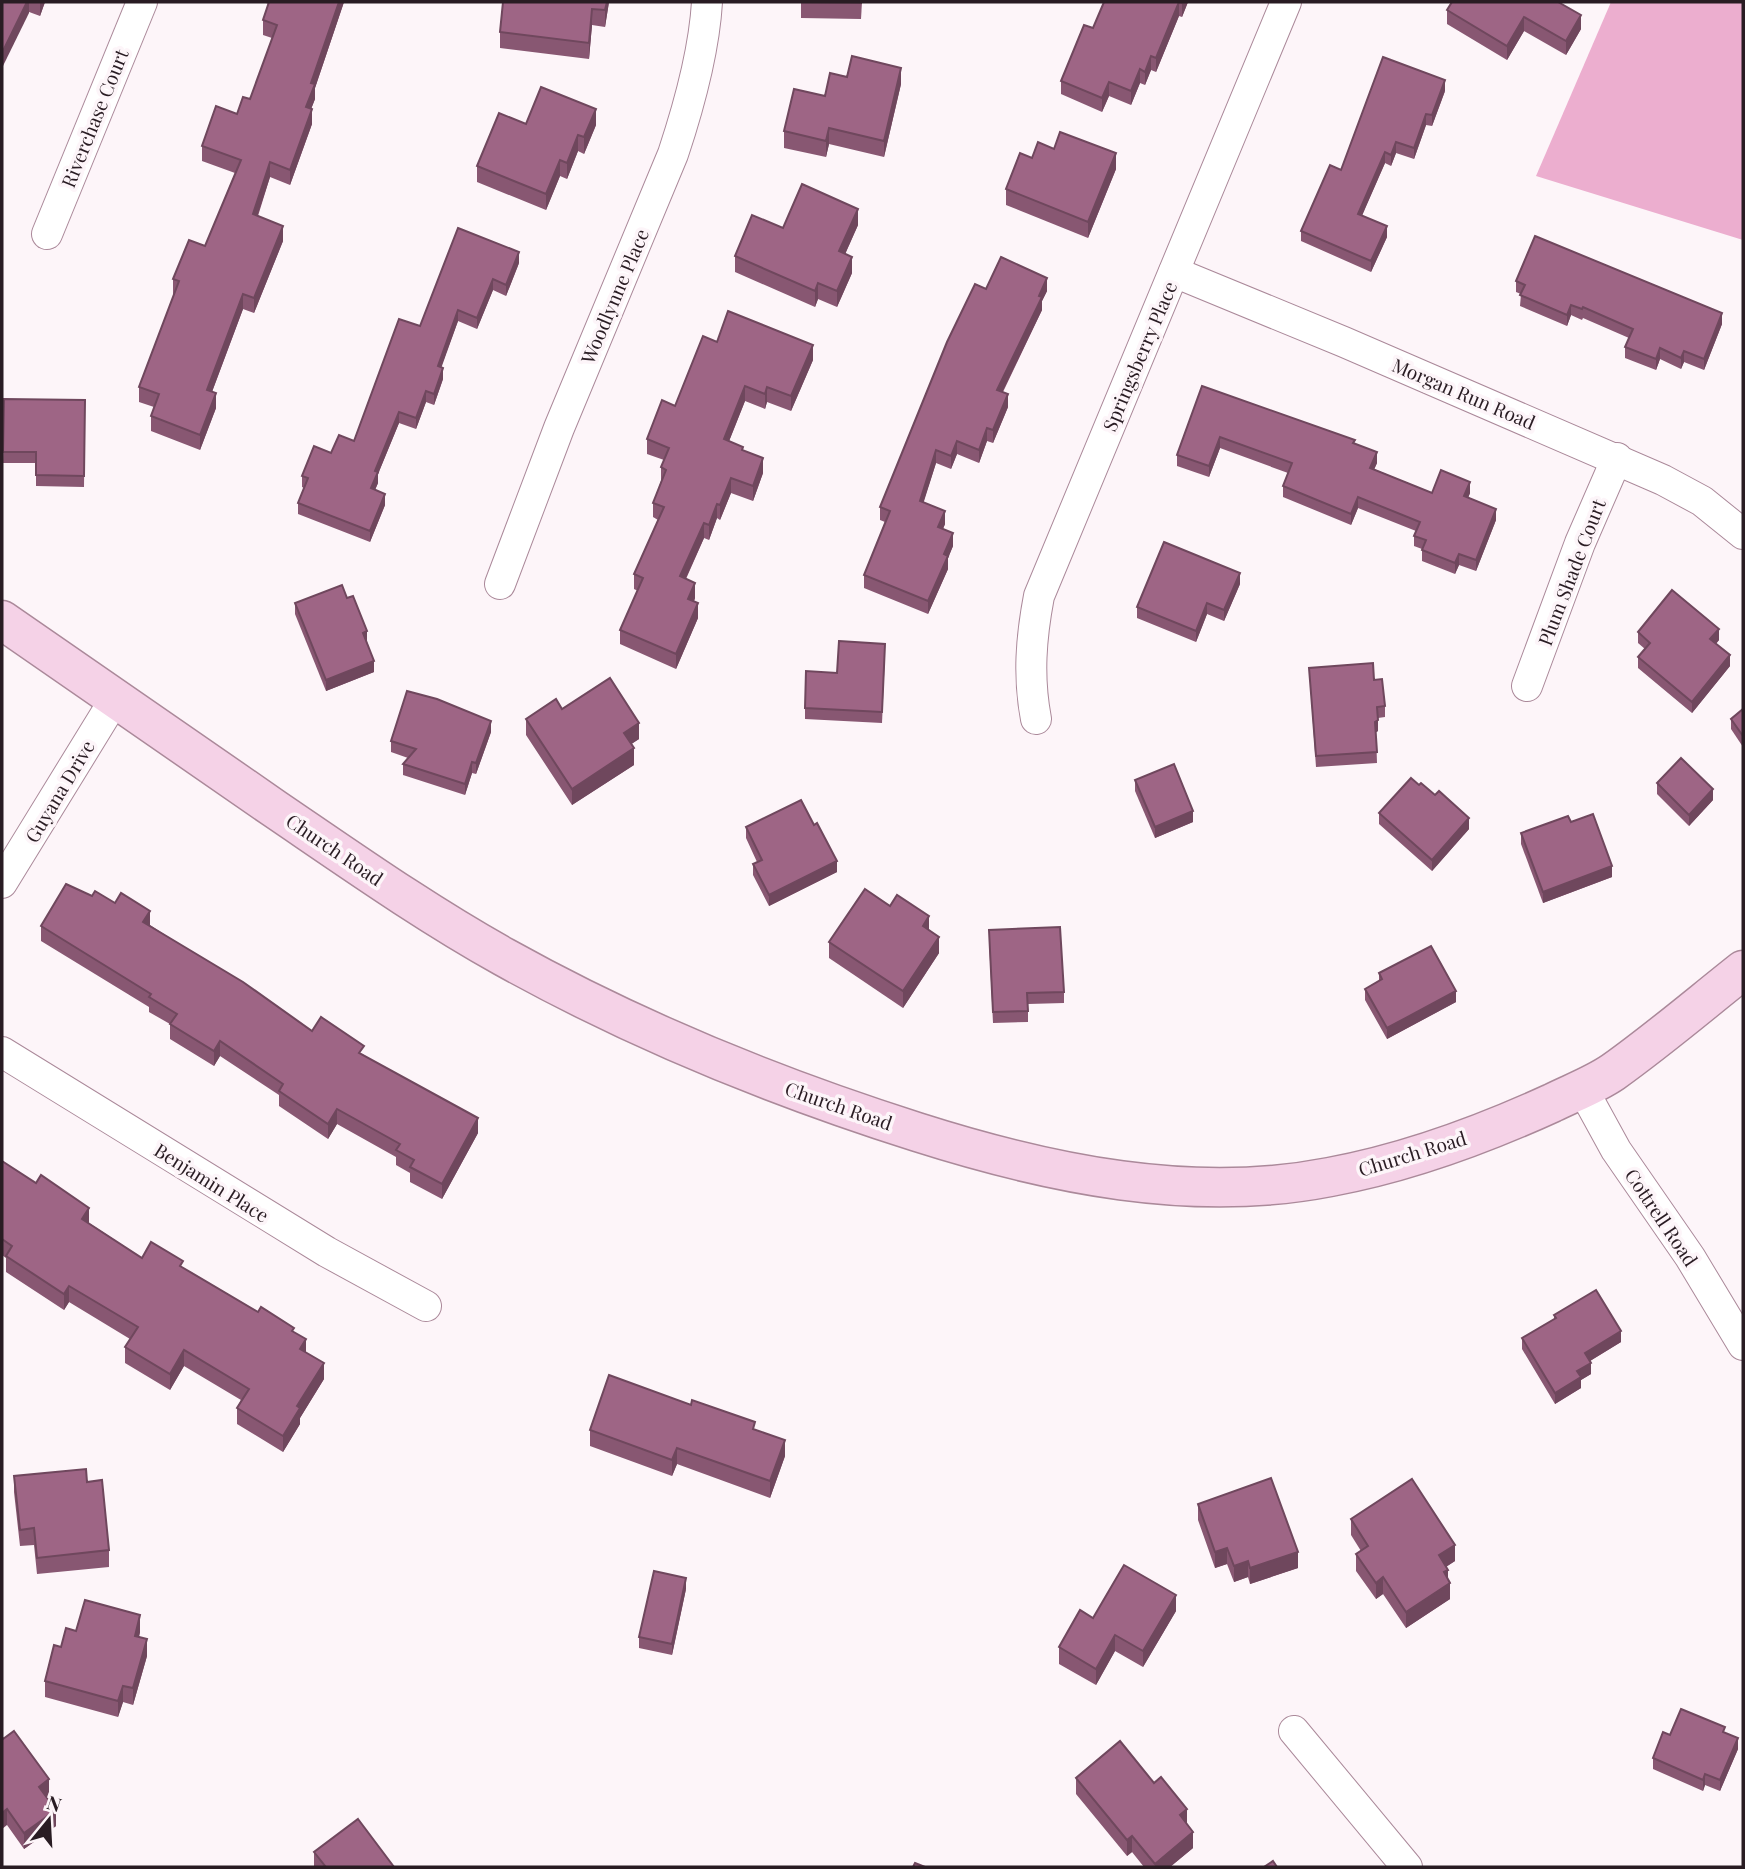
<svg xmlns="http://www.w3.org/2000/svg" width="1745" height="1869" font-family="'Playfair Display',serif">
	<style>
		.forest { fill: #ecaecf }
		.lines { fill: none; stroke-linecap: round; stroke-linejoin: round }
		.street-casing { stroke: #ab899a; stroke-width: 32 }
		.secondary-casing { stroke: #ab899a; stroke-width: 41 }
		.street { stroke: #fff; stroke-width: 30 }
		.secondary { stroke: #f5d2e7; stroke-width: 38 }
		.wall { fill: #885772 }
		.shaded-wall { fill: #6f475d }
		.building { fill: #9e6585; stroke: #6f475d; stroke-width: 2 }
		.labels { text-anchor: middle; dominant-baseline: central; stroke-width: 7; stroke-linejoin: round; paint-order: stroke }
		.street-label { font-size: 19px; fill: #291c23; stroke: #fdf5f9 }
	</style>
	<rect width="100%" height="100%" fill="#fdf5f9"/>
	<path class="forest" d="M1611,2H1743V240L1536,176Z"/>
	<g class="lines">
		<g class="street-casing">
			<g id="street">
				<path d="M47,234L142,2"/>
				<path d="M1174,272L1344,342L1663,480L1702,501L1743,534"/>
				<path d="M500,584L559,428L673,154C689,106 704,53 707,2"/>
				<path d="M1527,686L1580,543L1617,458"/>
				<path d="M1036,719C1028,677 1031,638 1039,596L1286,2"/>
				<path d="M2,883L115,699"/>
				<path d="M2,1052L327,1252L426,1306"/>
				<path d="M1582,1088L1616,1150L1690,1257L1743,1345"/>
				<path d="M1294,1731L1407,1867"/>
			</g>
		</g>
		<g class="secondary-casing">
			<path id="secondary" d="M2,620C93,683 184,746 275,809C350,860 425,913 504,957C635,1030 775,1087 917,1132C1049,1174 1192,1204 1330,1177C1406,1163 1482,1135 1552,1103C1572,1093 1594,1085 1613,1072C1658,1040 1700,1004 1743,970"/>
		</g>
		<use href="#street" class="street"/>
		<use href="#secondary" class="secondary"/>
	</g>
	<g class="wall">
		<path d="M2,2H45L40,16Z"/>
		<path d="M263,2H344L315,88V99L311,109L312,124L290,185L270,177L258,216L283,241L254,313L243,309L212,392L216,408L200,450L151,431V416L154,407L139,402V387L174,294H173V279L205,246L235,173L202,161V146L237,114L250,99L272,38L263,35V20L269,4Z"/>
		<path d="M503,2H609L605,27L592,25L589,59L500,48V32Z"/>
		<path d="M801,2H862L861,19L801,18Z"/>
		<path d="M1104,2H1188L1182,17L1179,16L1156,72L1151,70L1145,85L1140,83L1131,105L1109,96L1102,112L1061,94V81L1093,28Z"/>
		<path d="M1452,2L1581,29L1566,55L1524,31L1507,60L1447,24V10Z"/>
		<path d="M901,84L884,157L829,144L826,157L784,148V131L825,96Z"/>
		<path d="M1445,91L1432,126L1426,125L1414,159L1396,153L1391,166L1385,163L1362,215L1387,237L1371,272L1301,241V231L1341,170Z"/>
		<path d="M526,124L596,125L584,154L578,151L567,179L560,176L546,210L477,182V166Z"/>
		<path d="M1054,149L1116,169L1088,238L1006,205V189L1032,158Z"/>
		<path d="M858,225L845,254L852,273L837,307L818,299L815,307L735,272V256L783,228Z"/>
		<path d="M519,263L506,296L493,290L477,329L458,321L441,367L443,379L434,405L426,402L416,429L399,423L378,474V483L375,490L385,505L370,542L298,514V503L304,488L302,487V476L331,453L354,441L420,326Z"/>
		<path d="M1516,281L1722,324L1704,370L1684,362L1681,369L1660,359L1656,370L1625,358V347L1629,338L1583,318L1582,320L1571,315L1567,326L1520,306L1521,294L1516,292Z"/>
		<path d="M986,289L1047,291L1042,301V310L1003,392L1008,407L993,443L987,441L979,463L957,454L951,469L936,463L923,503L945,524L943,529L953,546L948,558V569L928,614L864,588V575L885,522L880,520V507Z"/>
		<path d="M717,342L813,360L791,411L767,402L765,409L745,401L729,441L743,451L763,473L753,501L731,493L720,520L717,518L709,540L704,538L686,579L695,598L694,602L698,618L676,669L620,644V630L638,591L634,589V574L658,520L653,517V503L661,481V467L664,460L647,454V439L675,406Z"/>
		<path d="M1202,386L1355,443L1377,463L1374,469L1432,493H1470L1468,498L1496,520L1476,571L1459,565L1455,574L1422,561V549L1414,546V536L1416,531L1358,508L1351,525L1283,497V486L1288,473L1220,448L1209,477L1177,466V455Z"/>
		<path d="M4,399L85,400L84,487L36,486V463H3Z"/>
		<path d="M1240,584L1224,621L1207,614L1196,642L1137,618V607Z"/>
		<path d="M347,598L367,642L374,672L326,691L295,614V603Z"/>
		<path d="M1638,632L1719,640L1716,644L1730,666L1692,713L1638,668V657L1645,649L1638,643Z"/>
		<path d="M885,655L882,723L805,719V708L837,673Z"/>
		<path d="M1309,668L1374,680L1385,706V717L1378,718V731L1376,732L1377,763L1316,767Z"/>
		<path d="M562,709L639,739L631,744L634,765L572,805L526,735V719Z"/>
		<path d="M1743,709V747L1731,729V719Z"/>
		<path d="M491,732L476,774L472,773L465,795L403,775V764L408,758L391,752V741Z"/>
		<path d="M1135,780L1193,822L1155,838L1135,791Z"/>
		<path d="M1657,783L1713,800L1689,826L1657,794Z"/>
		<path d="M1419,785L1469,829L1432,871L1379,824V813Z"/>
		<path d="M1571,822L1612,877L1543,903L1521,844V833Z"/>
		<path d="M746,827L837,872L769,906L753,875V864L757,862L746,838Z"/>
		<path d="M890,906L929,930L939,953L903,1008L829,958V942Z"/>
		<path d="M150,925L312,1031L364,1055L478,1133L442,1199L410,1182V1173L396,1165V1157L337,1124L328,1139L279,1106V1095L220,1056L214,1066L170,1039V1024L149,1012V1007L41,941V926Z"/>
		<path d="M989,941L1064,992V1003L1028,1004V1022L993,1023Z"/>
		<path d="M1379,973L1456,1002L1387,1039L1365,1000V989L1379,981Z"/>
		<path d="M2,1161L89,1223L142,1258L183,1268L258,1312L294,1332L306,1352L324,1379L300,1418V1424L283,1452L237,1424V1408L241,1400L184,1366L170,1390L125,1363V1347L130,1339L69,1302L64,1310L6,1272V1258L2,1255Z"/>
		<path d="M1554,1315L1621,1342L1590,1361L1591,1374L1581,1380V1388L1555,1404L1522,1349V1338L1554,1320Z"/>
		<path d="M755,1429L785,1456L770,1498L677,1464L672,1476L590,1446V1430Z"/>
		<path d="M14,1476L87,1482L109,1550V1567L37,1574L34,1545L20,1546L14,1492Z"/>
		<path d="M1198,1504L1298,1568L1250,1584L1248,1577L1234,1582L1227,1564L1215,1568L1198,1520Z"/>
		<path d="M1351,1519L1455,1561L1446,1567L1450,1599L1406,1628L1383,1594L1376,1599L1356,1571V1554L1361,1551L1351,1535Z"/>
		<path d="M686,1589L672,1655L639,1648V1637Z"/>
		<path d="M1176,1611L1143,1667L1115,1651L1096,1685L1059,1664V1647L1093,1618Z"/>
		<path d="M76,1631L140,1632L139,1637L147,1656L133,1705L123,1702L118,1717L45,1697V1681L61,1647Z"/>
		<path d="M1725,1733L1738,1749L1720,1791L1705,1785L1703,1791L1653,1769V1758L1670,1735Z"/>
		<path d="M2,1737L49,1796L47,1798L56,1826L24,1849L7,1825Z"/>
		<path d="M1076,1778L1193,1848L1170,1867H1144L1132,1852L1127,1856L1076,1794Z"/>
		<path d="M314,1852L394,1867H314Z"/>
	</g>
	<g class="shaded-wall">
		<path d="M27,2H29V13L2,68V53Z"/>
		<path d="M40,2H45L40,16Z"/>
		<path d="M339,2H344L315,88V99L306,122V107L311,83Z"/>
		<path d="M607,2H609L605,27V10Z"/>
		<path d="M1179,2V16L1156,72V58Z"/>
		<path d="M1182,2H1188L1182,17Z"/>
		<path d="M592,9V25L589,59V43Z"/>
		<path d="M1581,15V29L1566,55V41Z"/>
		<path d="M1524,17V31L1507,60V46Z"/>
		<path d="M1151,56V70L1145,85V72Z"/>
		<path d="M901,68V84L884,157V141Z"/>
		<path d="M1140,69V83L1131,105V91Z"/>
		<path d="M1445,80V91L1432,126V115Z"/>
		<path d="M1109,82V96L1102,112V98Z"/>
		<path d="M312,109V124L290,185V170Z"/>
		<path d="M596,109V125L584,154V137Z"/>
		<path d="M1426,114V125L1414,159V148Z"/>
		<path d="M829,128V144L826,157V141Z"/>
		<path d="M578,135V151L567,179V163Z"/>
		<path d="M1396,142V153L1391,166V155Z"/>
		<path d="M1385,152V163L1358,225V214Z"/>
		<path d="M1116,153V169L1088,238V222Z"/>
		<path d="M560,160V176L546,210V194Z"/>
		<path d="M270,162V177L253,229V214Z"/>
		<path d="M858,209V225L839,268V251Z"/>
		<path d="M283,226V241L254,313V298Z"/>
		<path d="M1387,226V237L1371,272V261Z"/>
		<path d="M519,252V263L506,296V285Z"/>
		<path d="M852,257V273L837,307V291Z"/>
		<path d="M1047,278V291L1042,301V310L997,403V390Z"/>
		<path d="M493,279V290L477,329V318Z"/>
		<path d="M818,283V299L815,307V291Z"/>
		<path d="M243,294V309L207,405V390Z"/>
		<path d="M1571,305V315L1567,326V315Z"/>
		<path d="M458,310V321L438,377V366Z"/>
		<path d="M1722,313V324L1704,370V359Z"/>
		<path d="M813,345V360L791,411V396Z"/>
		<path d="M1660,348V359L1656,370V359Z"/>
		<path d="M1684,351V362L1681,369V358Z"/>
		<path d="M443,368V379L434,405V394Z"/>
		<path d="M745,386V401L724,454V439Z"/>
		<path d="M767,387V402L765,409V394Z"/>
		<path d="M426,391V402L416,429V418Z"/>
		<path d="M216,393V408L200,450V435Z"/>
		<path d="M1008,394V407L993,443V430Z"/>
		<path d="M399,412V423L378,474V483L371,499V488L375,471Z"/>
		<path d="M987,428V441L979,463V450Z"/>
		<path d="M1220,437V448L1209,477V466Z"/>
		<path d="M957,441V454L951,469V456Z"/>
		<path d="M936,450V463L920,514V501Z"/>
		<path d="M1377,452V463L1370,479V468Z"/>
		<path d="M763,458V473L753,501V486Z"/>
		<path d="M731,478V493L720,520V505Z"/>
		<path d="M1470,482V493L1464,507V496Z"/>
		<path d="M385,494V505L370,542V531Z"/>
		<path d="M1358,497V508L1351,525V514Z"/>
		<path d="M717,504V518L709,540V525Z"/>
		<path d="M1496,509V520L1476,571V560Z"/>
		<path d="M945,511V524L938,540V527Z"/>
		<path d="M704,523V538L680,591V576Z"/>
		<path d="M953,533V546L948,558V569L928,614V601L944,554Z"/>
		<path d="M1459,554V565L1455,574V563Z"/>
		<path d="M1240,573V584L1224,621V610Z"/>
		<path d="M695,583V598L688,614V599Z"/>
		<path d="M698,603V618L676,669V654Z"/>
		<path d="M1207,603V614L1196,642V631Z"/>
		<path d="M1719,629V640L1710,650V639Z"/>
		<path d="M367,631V642L363,644V633Z"/>
		<path d="M1730,655V666L1692,713V702Z"/>
		<path d="M374,661V672L326,691V680Z"/>
		<path d="M1378,720V731L1375,733V722Z"/>
		<path d="M491,721V732L476,774V763Z"/>
		<path d="M639,723V739L624,749V733Z"/>
		<path d="M634,748V765L572,805V789Z"/>
		<path d="M472,762V773L465,795V784Z"/>
		<path d="M1713,789V800L1689,826V815Z"/>
		<path d="M1193,811V822L1155,838V827Z"/>
		<path d="M1469,818V829L1432,871V860Z"/>
		<path d="M837,861V872L769,906V895Z"/>
		<path d="M1612,866V877L1543,903V892Z"/>
		<path d="M150,911V926L143,922Z"/>
		<path d="M929,916V933L923,926Z"/>
		<path d="M939,937V953L903,1008V991Z"/>
		<path d="M1456,991V1002L1387,1039V1028Z"/>
		<path d="M220,1041V1056L214,1066V1051Z"/>
		<path d="M337,1109V1124L328,1139V1124Z"/>
		<path d="M478,1118V1133L442,1199V1184Z"/>
		<path d="M89,1208V1224L82,1219Z"/>
		<path d="M69,1286V1302L64,1310V1294Z"/>
		<path d="M1621,1331V1342L1585,1364V1353Z"/>
		<path d="M306,1339V1355L300,1349Z"/>
		<path d="M184,1350V1366L170,1390V1374Z"/>
		<path d="M324,1363V1379L300,1418V1424L283,1452V1436L297,1406Z"/>
		<path d="M1591,1363V1374L1581,1380V1388L1555,1404V1393L1577,1371Z"/>
		<path d="M785,1440V1456L770,1498V1481Z"/>
		<path d="M677,1448V1464L672,1476V1460Z"/>
		<path d="M1455,1545V1561L1439,1571V1555Z"/>
		<path d="M1227,1548V1564L1215,1568V1552Z"/>
		<path d="M1298,1552V1568L1250,1584V1568Z"/>
		<path d="M1248,1561V1577L1234,1582V1566Z"/>
		<path d="M1448,1570V1584L1450,1583V1599L1406,1628V1612L1444,1572Z"/>
		<path d="M1383,1577V1594L1376,1599V1583Z"/>
		<path d="M686,1578V1589L672,1655V1644Z"/>
		<path d="M1176,1595V1611L1143,1667V1651Z"/>
		<path d="M140,1615V1632L135,1652V1636Z"/>
		<path d="M1115,1635V1651L1096,1685V1669Z"/>
		<path d="M147,1639V1656L133,1705V1688Z"/>
		<path d="M123,1686V1702L118,1717V1701Z"/>
		<path d="M1738,1738V1749L1720,1791V1780Z"/>
		<path d="M1705,1774V1785L1703,1791V1780Z"/>
		<path d="M49,1779V1796L39,1803V1787Z"/>
		<path d="M7,1809V1825L2,1829V1813Z"/>
		<path d="M1187,1809V1825L1180,1815Z"/>
		<path d="M56,1810V1826L24,1849V1833Z"/>
		<path d="M1193,1832V1848L1170,1867H1155V1864Z"/>
		<path d="M1132,1836V1852L1127,1856V1840Z"/>
	</g>
	<g class="building">
		<path d="M2,2H27L2,53Z"/>
		<path d="M269,2H339L311,83L315,84L306,107L312,109L290,170L270,162L253,214L283,226L254,298L243,294L207,390L216,393L200,435L151,416L159,394L139,387L179,281L173,279L189,240L205,246L241,160L202,146L216,106L237,114L243,97L250,99L277,25L263,20Z"/>
		<path d="M503,2H607L605,10L592,9L589,43L500,32Z"/>
		<path d="M802,2H861V3Z"/>
		<path d="M1104,2H1182V3L1179,2L1156,58L1151,56L1145,72L1140,69L1131,91L1109,82L1102,98L1061,81L1084,25L1093,28Z"/>
		<path d="M1452,2H1558L1581,15L1566,41L1524,17L1507,46L1447,10Z"/>
		<path d="M852,56L901,68L884,141L829,128L826,141L784,131L794,89L825,96L830,73L847,77Z"/>
		<path d="M1383,57L1445,80L1432,115L1426,114L1414,148L1396,142L1391,155L1385,152L1358,214L1387,226L1371,261L1301,231L1330,165L1341,170Z"/>
		<path d="M541,87L596,109L584,137L578,135L567,163L560,160L546,194L477,166L499,113L526,124Z"/>
		<path d="M1060,132L1116,153L1088,222L1006,189L1020,153L1032,158L1038,142L1054,149Z"/>
		<path d="M802,184L858,209L839,251L852,257L837,291L818,283L815,291L735,256L752,215L783,228Z"/>
		<path d="M458,228L519,252L506,285L493,279L477,318L458,310L438,366L443,368L434,394L426,391L416,418L399,412L375,471L378,472L371,488L385,494L370,531L298,503L308,478L302,476L314,446L331,453L339,435L354,441L399,319L420,326Z"/>
		<path d="M1535,236L1722,313L1704,359L1684,351L1681,358L1660,348L1656,359L1625,347L1633,329L1583,307L1582,309L1571,305L1567,315L1520,295L1525,285L1516,281Z"/>
		<path d="M1001,257L1047,278L1039,296L1042,297L997,390L1008,394L993,430L987,428L979,450L957,441L951,456L936,450L920,501L945,511L938,527L953,533L944,554L948,556L928,601L864,575L890,511L880,507L947,342L975,284L986,289Z"/>
		<path d="M728,311L813,345L791,396L767,387L765,394L745,386L724,439L743,447L742,450L763,458L753,486L731,478L720,505L717,504L709,525L704,523L680,576L695,583L688,599L698,603L676,654L620,630L643,578L634,574L664,507L653,503L666,470L661,467L669,448L647,439L662,400L675,406L703,336L717,342Z"/>
		<path d="M1202,386L1355,440L1353,443L1377,452L1370,468L1432,493L1441,470L1470,482L1464,496L1496,509L1476,560L1459,554L1455,563L1422,550L1426,540L1414,536L1420,522L1358,497L1351,514L1283,486L1292,463L1220,437L1209,466L1177,455Z"/>
		<path d="M4,399L85,400L84,476L36,475V452H3Z"/>
		<path d="M1164,542L1240,573L1224,610L1207,603L1196,631L1137,607Z"/>
		<path d="M342,585L347,598L353,596L367,631L363,633L374,661L326,680L295,603Z"/>
		<path d="M1672,590L1719,629L1710,639L1730,655L1692,702L1638,657L1650,643L1638,632Z"/>
		<path d="M839,641L885,644L882,712L805,708L806,671L837,673Z"/>
		<path d="M1373,663L1374,680L1382,679L1385,706L1377,707L1378,720L1375,722L1377,752L1316,756L1309,668Z"/>
		<path d="M610,678L639,723L624,733L634,748L572,789L526,719L556,699L562,709Z"/>
		<path d="M407,691L437,699L491,721L476,763L472,762L465,784L403,764L416,749L391,741Z"/>
		<path d="M1743,709V736L1731,719Z"/>
		<path d="M1681,758L1713,789L1689,815L1657,783Z"/>
		<path d="M1174,764L1193,811L1155,827L1135,780Z"/>
		<path d="M1411,778L1419,785L1421,783L1435,795L1439,791L1469,818L1432,860L1379,813Z"/>
		<path d="M801,800L814,825L817,823L837,861L769,895L753,864L762,860L746,827Z"/>
		<path d="M1593,814L1612,866L1543,892L1521,833L1568,816L1571,822Z"/>
		<path d="M66,884L92,896L95,891L115,903L121,893L150,911L143,922L243,982L312,1031L321,1017L364,1046L359,1053L478,1118L442,1184L410,1167L414,1160L396,1150L400,1144L337,1109L328,1124L279,1091L283,1084L220,1041L214,1051L170,1024L177,1014L149,997L151,994L41,926Z"/>
		<path d="M865,889L890,906L897,895L929,916L923,926L939,937L903,991L829,942Z"/>
		<path d="M1060,927L1064,992L1027,993L1028,1011L993,1012L989,930Z"/>
		<path d="M1431,946L1456,991L1387,1028L1365,989L1382,979L1379,973Z"/>
		<path d="M2,1161L36,1183L41,1175L89,1208L82,1219L142,1258L151,1242L183,1261L180,1266L258,1312L261,1307L294,1328L292,1331L306,1339L300,1349L324,1363L297,1406L300,1408L283,1436L237,1408L249,1389L184,1350L170,1374L125,1347L138,1327L69,1286L64,1294L6,1256L12,1246L2,1239Z"/>
		<path d="M1596,1290L1621,1331L1585,1353L1591,1363L1577,1371L1581,1377L1555,1393L1522,1338L1556,1318L1554,1315Z"/>
		<path d="M609,1375L691,1405L692,1400L755,1422L753,1429L785,1440L770,1481L677,1448L672,1460L590,1430Z"/>
		<path d="M86,1469L87,1482L102,1480L109,1550L37,1558L34,1528L20,1530L14,1476Z"/>
		<path d="M1271,1478L1298,1552L1250,1568L1248,1561L1234,1566L1227,1548L1215,1552L1198,1504Z"/>
		<path d="M1412,1479L1455,1545L1439,1555L1448,1570L1444,1572L1450,1583L1406,1612L1383,1577L1376,1583L1356,1554L1368,1546L1351,1519Z"/>
		<path d="M1124,1565L1176,1595L1143,1651L1115,1635L1096,1669L1059,1647L1080,1610L1093,1618Z"/>
		<path d="M654,1571L686,1578L672,1644L639,1637Z"/>
		<path d="M85,1600L140,1615L135,1636L147,1639L133,1688L123,1686L118,1701L45,1681L54,1645L61,1647L66,1628L76,1631Z"/>
		<path d="M1681,1709L1725,1727L1723,1732L1738,1738L1720,1780L1705,1774L1703,1780L1653,1758L1663,1732L1670,1735Z"/>
		<path d="M14,1731L49,1779L39,1787L56,1810L24,1833L7,1809L2,1813V1737L3,1739Z"/>
		<path d="M1120,1741L1154,1783L1161,1777L1187,1809L1180,1815L1193,1832L1155,1864L1132,1836L1127,1840L1076,1778Z"/>
		<path d="M358,1819L394,1867H323L325,1866L314,1852Z"/>
		<path d="M1273,1861L1277,1867H1264Z"/>
		<path d="M915,1863L925,1867H913Z"/>
	</g>
	<g class="labels">
		<g class="street-label">
			<text transform="translate(94 118) rotate(-68)">Riverchase Court</text>
			<text transform="translate(614 296) rotate(-67)">Woodlynne Place</text>
			<text transform="translate(1139 356) rotate(-67)">Springsberry Place</text>
			<text transform="translate(1464 393) rotate(23)">Morgan Run Road</text>
			<text transform="translate(1571 572) rotate(-69)">Plum Shade Court</text>
			<text transform="translate(59 791) rotate(-59)">Guyana Drive</text>
			<text transform="translate(335 849) rotate(34)">Church Road</text>
			<text transform="translate(839 1105) rotate(19)">Church Road</text>
			<text transform="translate(1412 1153) rotate(-17)">Church Road</text>
			<text transform="translate(212 1182) rotate(32)">Benjamin Place</text>
			<text transform="translate(1662 1217) rotate(56)">Cottrell Road</text>
		</g>
	</g>
	<rect width="1745" height="1869" fill="none" stroke="#291c23" stroke-width="7"/>
	<g transform="translate(49 1820) rotate(18)" stroke="#fdf5f9" stroke-width="5" paint-order="stroke">
	<path d="M0-5L12 26L0 18L-12 26Z" fill="#291c23"/>
	<text y="-10" font-size="19" font-weight="bold" text-anchor="middle" fill="#291c23">N</text>
	</g>
</svg>
